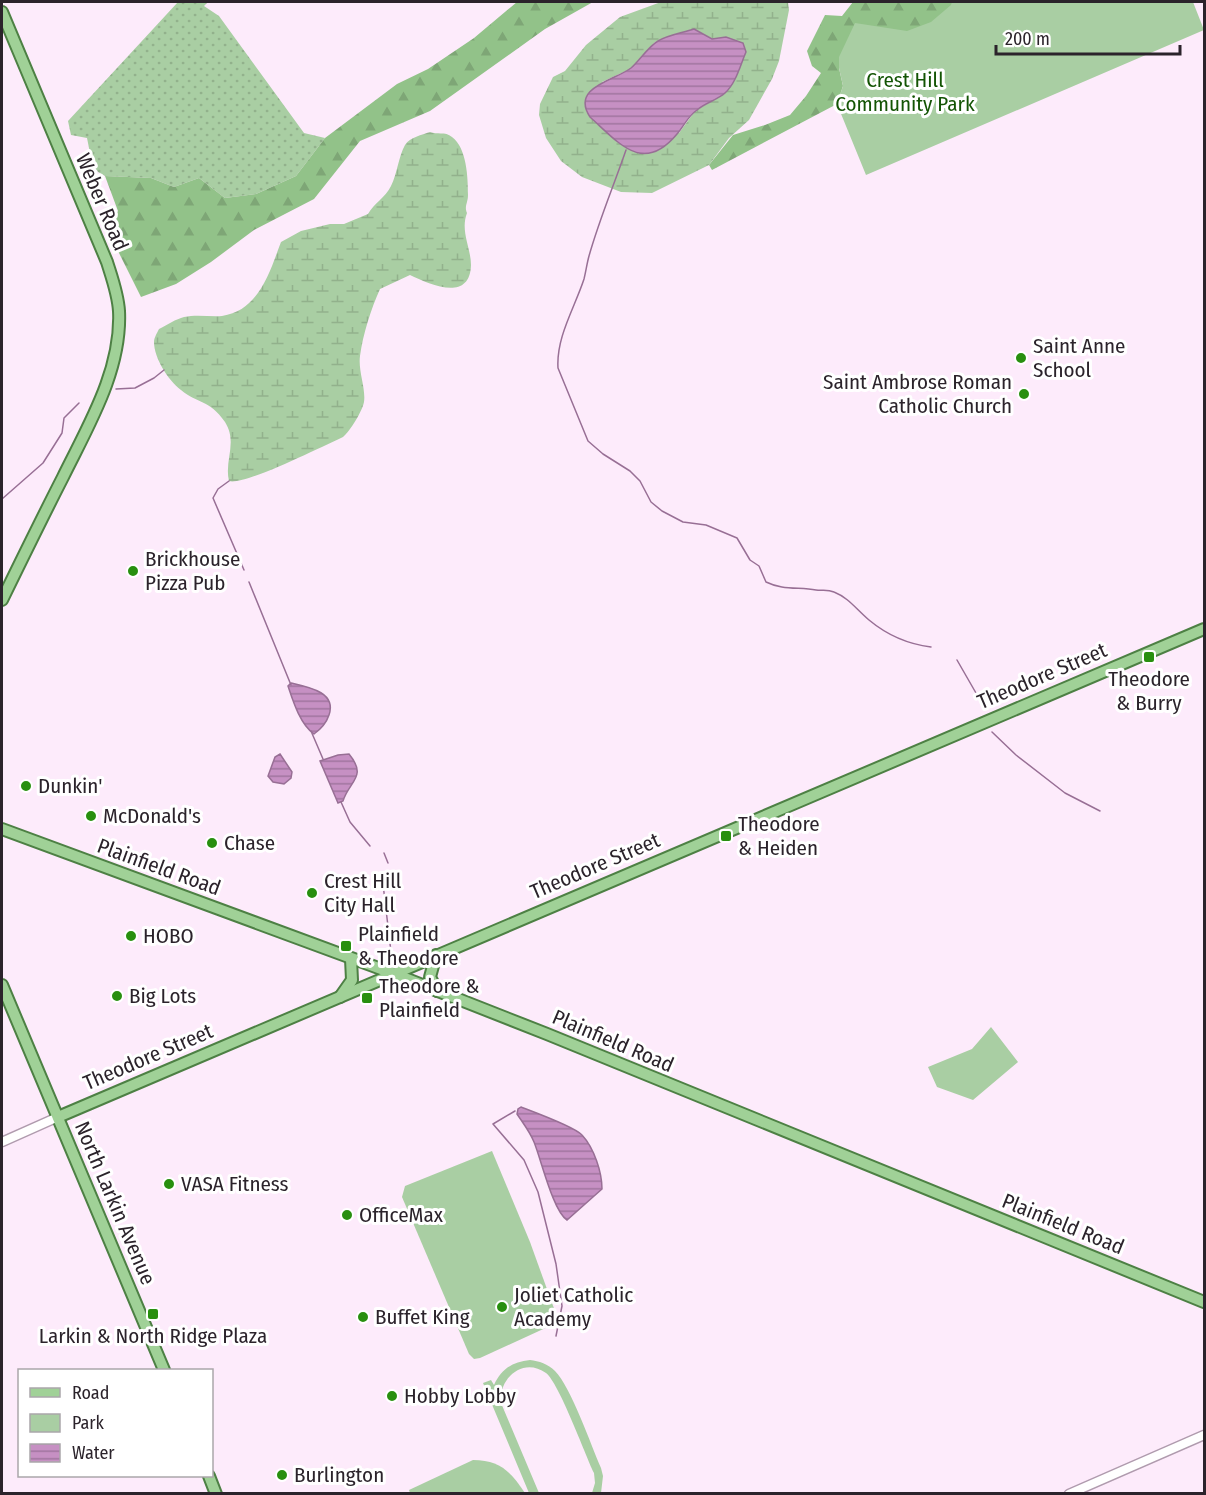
<svg xmlns="http://www.w3.org/2000/svg" width="1206" height="1495" font-family="'Fira Sans Condensed',sans-serif">
	<style>
		.grass { fill: url(#grass-dots) }
		.forest { fill: url(#forest-firs) }
		.wetland { fill: url(#wetland-marsh); fill-rule: evenodd }
		.park { fill: #a9cea3 }
		.water { fill: url(#water-rules); stroke: #986f95; stroke-width: 1.5 }
		.lines { fill: none; stroke-linecap: round; stroke-linejoin: round }
		.stream { stroke: #986f95; stroke-width: 1.5 }
		.minor-casing { stroke: #b09bae; stroke-width: 11 }
		.major-casing { stroke: #4d8044; stroke-width: 14 }
		.minor { stroke: #fff; stroke-width: 8 }
		.major { stroke: #a0d197; stroke-width: 10 }
		.poi-dot { fill: #288f0f; stroke: #fff; stroke-width: 2 }
		.labels { text-anchor: middle; dominant-baseline: central; stroke-width: 6; stroke-linejoin: round; paint-order: stroke }
		.park-label { font-size: 21px; fill: #135404; stroke: #fff }
		.street-label { font-size: 21px; fill: #2b232b; stroke: #fff }
		.poi-label { font-size: 21px; fill: #2b232b; stroke: #fff; text-anchor: start }
	</style>
	<defs>
		<pattern id="grass-dots" width="8" height="8" patternUnits="userSpaceOnUse" patternTransform="scale(1.5)"><rect width="8" height="8" fill="#a9cea3"/><path d="M2 2h.1M6 6h.1" fill="none" stroke="#92b18c" stroke-width="1.8" stroke-linecap="round"/></pattern>
		<pattern id="forest-firs" width="22" height="20" patternUnits="userSpaceOnUse" patternTransform="scale(1.5)"><rect width="22" height="20" fill="#92c289"/><path d="M5 1l3.5 6h-7zM16 11l3.5 6h-7z" fill="#7ea676"/></pattern>
		<pattern id="wetland-marsh" width="20" height="14" patternUnits="userSpaceOnUse" patternTransform="scale(1.5)"><rect width="20" height="14" fill="#a9cea3"/><path d="M1 5h8M5 5V1M11 12h8M15 12V8" fill="none" stroke="#92b18c"/></pattern>
		<pattern id="water-rules" width="6" height="5" patternUnits="userSpaceOnUse" patternTransform="scale(1.5)"><rect width="6" height="5" fill="#c690c3"/><path d="M0 2.5h6" fill="none" stroke="#a1759f"/></pattern>
	</defs>
	<rect width="100%" height="100%" fill="#fdebfb"/>
	<path class="grass" d="M178,2H208L204,6L219,16L304,133L325,138L296,176L256,194L225,198L199,178L174,187L151,178L105,176L98,172L92,163L87,138L71,135L68,121Z"/>
	<g class="forest">
		<path d="M517,2H593L545,29L430,111L360,141L314,199L254,230L211,262L176,284L141,297L106,227L118,211L105,176L151,178L174,187L199,178L225,198L256,194L296,176L325,138L397,84L428,69L474,38Z"/>
		<path d="M853,2H952V5L959,18L839,68L843,86L837,104L712,170L709,165L733,135L765,125L790,115L806,96L821,73L812,66L807,51L825,15L842,16Z"/>
	</g>
	<g class="wetland">
		<path d="M661,2H788L789,10L779,61L772,79L749,120L729,138L709,165L652,193L621,192L582,177L561,161L546,138L539,115L540,104L553,77L565,71L586,45L620,17ZM694,29L712,39L726,37L740,66L736,77L724,94L695,111L679,133L602,82L630,69L655,42Z"/>
		<path d="M430,132C437,135 445,131 452,137C467,148 468,178 468,195C468,203 464,206 467,213C460,231 471,248 471,265C470,303 429,284 410,275L380,289C371,309 363,334 360,356C358,371 366,388 364,402C362,412 350,431 343,437C323,446 244,486 229,481C224,460 238,443 225,422C209,399 198,404 181,390C168,380 154,358 154,342C154,338 157,333 159,329C167,325 176,319 184,317C197,314 210,317 222,316C259,311 270,271 281,242L301,231L330,224H344L368,214C374,203 385,198 391,186C397,174 399,155 405,145C410,137 422,135 430,132Z"/>
	</g>
	<g class="park">
		<path d="M952,2H1193L1204,30L866,175L837,104L843,86L839,68V57L855,23L907,31L931,22L951,5Z"/>
		<path d="M991,1027L1018,1062L973,1100L937,1087L928,1067L972,1049Z"/>
		<path d="M492,1151L530,1242L556,1314L552,1325L480,1358L474,1359L469,1354L402,1197L405,1186Z"/>
		<path d="M530,1360C539,1361 548,1364 555,1371C571,1387 591,1445 601,1468L603,1476L601,1493H592L595,1483L594,1473C585,1454 559,1383 546,1373C523,1356 498,1379 501,1403L539,1493H529L483,1383L491,1380L494,1385C501,1369 512,1362 530,1360Z"/>
		<path d="M473,1460C500,1460 511,1472 525,1493H410L409,1490Z"/>
	</g>
	<g class="water">
		<path d="M694,29L712,39L726,37L743,43L746,52C740,66 736,83 725,93C717,100 705,103 697,110C688,116 684,126 677,134C643,175 619,143 590,117C570,87 616,80 631,68C639,61 649,46 658,41C668,35 682,33 694,29Z"/>
		<path d="M291,683C308,687 337,692 329,715C326,724 321,729 314,734C300,724 293,701 288,686Z"/>
		<path d="M280,754L292,772L291,778L284,784L273,782L268,776L275,757Z"/>
		<path d="M349,754C368,777 349,781 343,801L338,803L320,761L338,755Z"/>
		<path d="M521,1107C534,1112 575,1127 582,1135C594,1148 602,1172 602,1189L567,1220C553,1211 541,1159 534,1142C530,1132 523,1123 517,1114L518,1109Z"/>
	</g>
	<g class="lines">
		<g class="stream">
			<path d="M626,150C614,185 599,220 589,256C587,263 586,271 584,279C575,307 556,337 558,368L588,441L603,454L630,471L640,481L651,502L662,511L683,522L706,525L737,538L750,560L759,566L766,582C782,590 799,587 816,590C822,591 827,589 834,592C849,598 856,609 869,620C887,635 907,644 931,647"/>
			<path d="M116,389L135,388L154,378L164,370"/>
			<path d="M229,481L218,489L213,498L244,570"/>
			<path d="M2,499L43,463L62,433L64,418L79,403"/>
			<path d="M249,582L291,685"/>
			<path d="M957,660L980,700"/>
			<path d="M311,731L323,759"/>
			<path d="M992,732L1016,755L1065,793L1100,811"/>
			<path d="M341,802L350,822L370,846"/>
			<path d="M384,853L388,863"/>
			<path d="M383,884L391,952"/>
			<path d="M515,1111L493,1124L524,1160L538,1192L556,1264L562,1306L556,1336"/>
		</g>
		<g class="minor-casing">
			<g id="minor">
				<path d="M2,1142L58,1117"/>
				<path d="M1069,1494L1204,1435"/>
			</g>
		</g>
		<g class="major-casing">
			<g id="major">
				<path d="M2,12L107,262C112,278 118,294 119,311C122,370 88,426 63,477C42,518 22,559 2,600"/>
				<path d="M2,829L392,973L547,1034L1204,1302"/>
				<path d="M436,955L430,977L437,991"/>
				<path d="M2,985L164,1370"/>
				<path d="M340,997L352,980L351,959"/>
				<path d="M58,1117L1204,629"/>
				<path d="M209,1476L216,1494"/>
			</g>
		</g>
		<use href="#minor" class="minor"/>
		<use href="#major" class="major"/>
	</g>
	<g class="poi-dot">
		<circle cx="1021" cy="358" r="6"/>
		<circle cx="1024" cy="394" r="6"/>
		<circle cx="133" cy="571" r="6"/>
		<rect x="1143" y="651" width="12" height="12" rx="3"/>
		<circle cx="26" cy="786" r="6"/>
		<circle cx="91" cy="816" r="6"/>
		<rect x="720" y="830" width="12" height="12" rx="3"/>
		<circle cx="212" cy="843" r="6"/>
		<circle cx="312" cy="893" r="6"/>
		<circle cx="131" cy="936" r="6"/>
		<rect x="340" y="940" width="12" height="12" rx="3"/>
		<circle cx="117" cy="996" r="6"/>
		<rect x="361" y="992" width="12" height="12" rx="3"/>
		<circle cx="169" cy="1184" r="6"/>
		<circle cx="347" cy="1215" r="6"/>
		<circle cx="502" cy="1307" r="6"/>
		<rect x="147" y="1308" width="12" height="12" rx="3"/>
		<circle cx="363" cy="1317" r="6"/>
		<circle cx="392" cy="1396" r="6"/>
		<circle cx="282" cy="1475" r="6"/>
	</g>
	<g class="labels">
		<g class="park-label">
			<text x="905" y="80">Crest Hill<tspan x="905" dy="24">Community Park</tspan></text>
		</g>
		<g class="street-label">
			<text transform="translate(102 202) rotate(67)">Weber Road</text>
			<text transform="translate(1042 676) rotate(-23)">Theodore Street</text>
			<text transform="translate(595 866) rotate(-23)">Theodore Street</text>
			<text transform="translate(159 867) rotate(20)">Plainfield Road</text>
			<text transform="translate(613 1041) rotate(23)">Plainfield Road</text>
			<text transform="translate(148 1057) rotate(-23)">Theodore Street</text>
			<text transform="translate(115 1203) rotate(67)">North Larkin Avenue</text>
			<text transform="translate(1063 1224) rotate(22)">Plainfield Road</text>
		</g>
		<g class="poi-label">
			<text x="1033" y="346">Saint Anne<tspan x="1033" dy="24">School</tspan></text>
			<text x="1012" y="382" text-anchor="end">Saint Ambrose Roman<tspan x="1012" dy="24">Catholic Church</tspan></text>
			<text x="145" y="559">Brickhouse<tspan x="145" dy="24">Pizza Pub</tspan></text>
			<text x="1149" y="679" text-anchor="middle">Theodore<tspan x="1149" dy="24">&amp; Burry</tspan></text>
			<text x="38" y="786">Dunkin'</text>
			<text x="103" y="816">McDonald's</text>
			<text x="738" y="824">Theodore<tspan x="738" dy="24">&amp; Heiden</tspan></text>
			<text x="224" y="843">Chase</text>
			<text x="324" y="881">Crest Hill<tspan x="324" dy="24">City Hall</tspan></text>
			<text x="358" y="934">Plainfield<tspan x="358" dy="24">&amp; Theodore</tspan></text>
			<text x="143" y="936">HOBO</text>
			<text x="379" y="986">Theodore &amp;<tspan x="379" dy="24">Plainfield</tspan></text>
			<text x="129" y="996">Big Lots</text>
			<text x="181" y="1184">VASA Fitness</text>
			<text x="359" y="1215">OfficeMax</text>
			<text x="514" y="1295">Joliet Catholic<tspan x="514" dy="24">Academy</tspan></text>
			<text x="375" y="1317">Buffet King</text>
			<text x="153" y="1336" text-anchor="middle">Larkin &amp; North Ridge Plaza</text>
			<text x="404" y="1396">Hobby Lobby</text>
			<text x="294" y="1475">Burlington</text>
		</g>
	</g>
	<rect width="1206" height="1495" fill="none" stroke="#2b232b" stroke-width="6"/>
	<rect x="18" y="1369" width="195" height="108" fill="#ffffff" stroke="#aaa7aa" stroke-width="1.5"/>
	<rect x="30" y="1388" width="30" height="9" fill="#a0d197" stroke="#aaa7aa" stroke-width="1.5"/>
	<text x="72" y="1399" font-size="18" fill="#2b232b">Road</text>
	<rect x="30" y="1414" width="30" height="18" fill="#a9cea3" stroke="#aaa7aa" stroke-width="1.5"/>
	<text x="72" y="1429" font-size="18" fill="#2b232b">Park</text>
	<rect x="30" y="1444" width="30" height="18" fill="url(#water-rules)" stroke="#aaa7aa" stroke-width="1.5"/>
	<text x="72" y="1459" font-size="18" fill="#2b232b">Water</text>
	<path d="M996 45v9h184v-9" fill="none" stroke="#2b232b" stroke-width="3"/>
	<text x="1005" y="45" font-size="18" fill="#2b232b" stroke="#ffffff" stroke-width="4.5" paint-order="stroke">200 m</text>
</svg>
